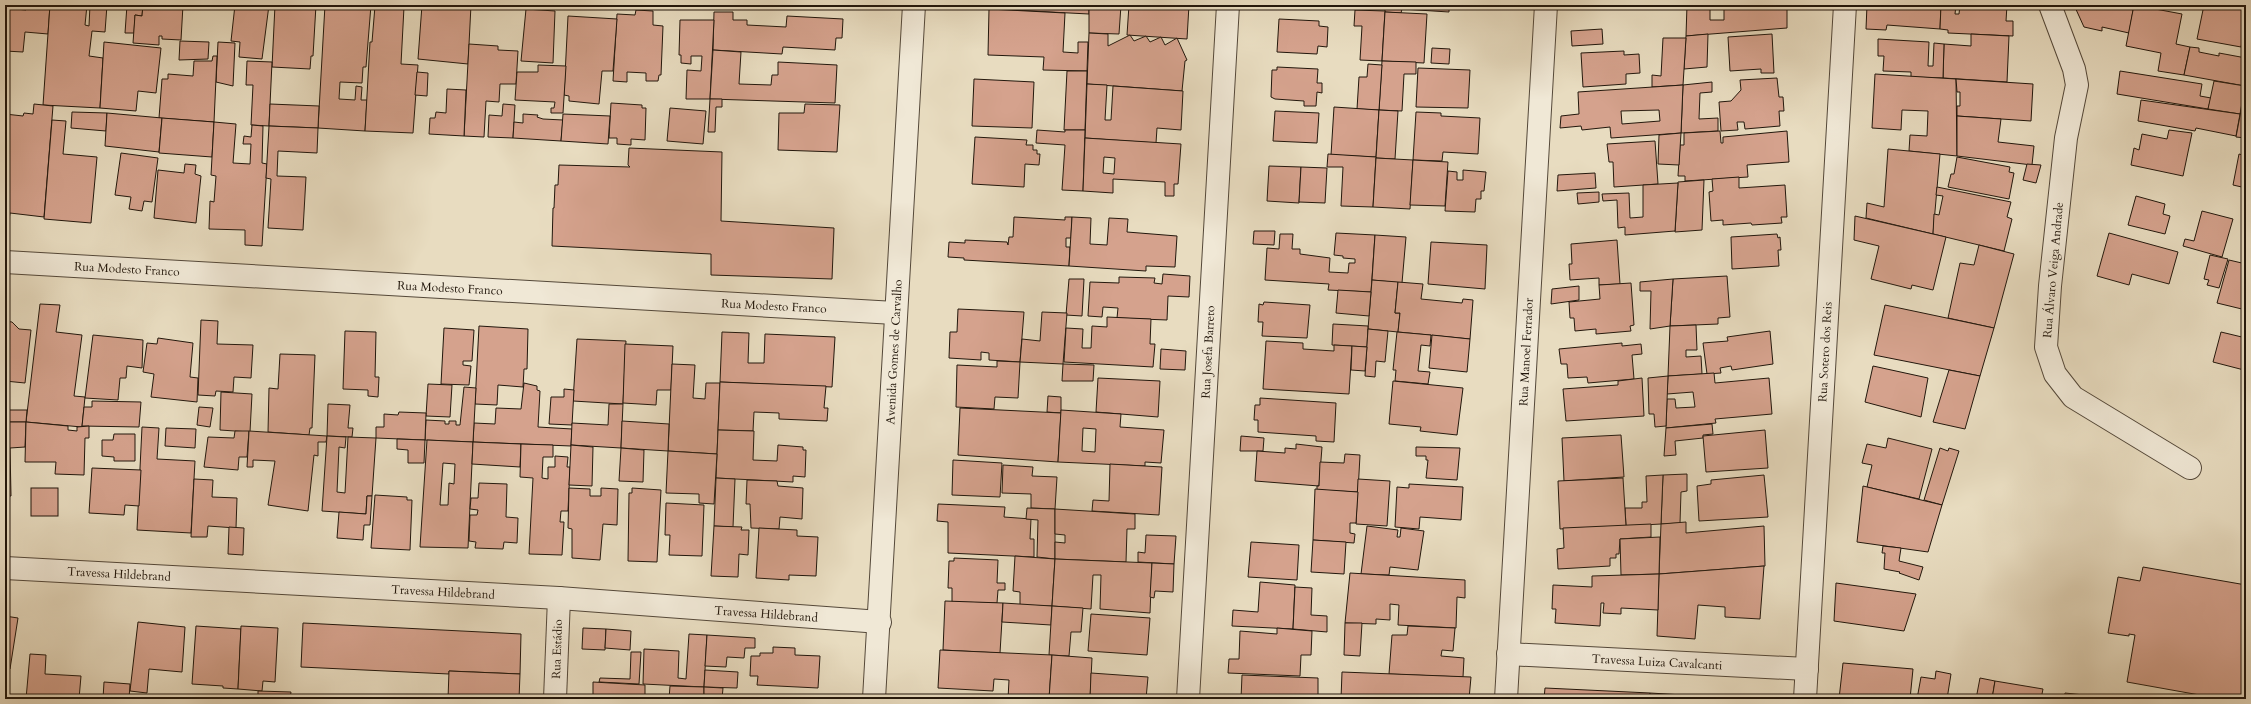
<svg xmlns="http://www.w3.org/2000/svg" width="2251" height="704" font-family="Cardo,serif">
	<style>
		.building { fill: #d5a28d; stroke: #22170c; fill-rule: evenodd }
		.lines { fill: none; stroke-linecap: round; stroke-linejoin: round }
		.minor-casing { stroke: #544839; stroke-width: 24 }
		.minor { stroke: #f0e8d6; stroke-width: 22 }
		.labels { text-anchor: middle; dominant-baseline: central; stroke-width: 3; stroke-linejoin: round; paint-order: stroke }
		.street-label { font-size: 12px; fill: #22170c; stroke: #f0e8d6 }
	</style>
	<rect width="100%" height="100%" fill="#e8dcc0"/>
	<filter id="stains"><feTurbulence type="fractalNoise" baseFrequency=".005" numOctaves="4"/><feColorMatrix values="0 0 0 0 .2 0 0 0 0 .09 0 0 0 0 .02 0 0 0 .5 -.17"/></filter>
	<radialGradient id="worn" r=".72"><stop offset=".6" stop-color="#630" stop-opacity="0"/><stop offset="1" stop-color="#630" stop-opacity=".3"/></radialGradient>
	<g class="building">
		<path d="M27,5H50L48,34L25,32L23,52L5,51V8L26,10Z"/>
		<path d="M50,5H87L85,25L89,26L90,5H107L105,32L92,31L89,56L103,58L100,108L43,105Z"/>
		<path d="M127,5H143L142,16L135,15L134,33H125Z"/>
		<path d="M143,5H183L181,40L162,39V36H159V45L133,43L135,15L142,16Z"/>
		<path d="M235,5H269L262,59L239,57L240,42L231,41Z"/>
		<path d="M275,5H316L313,56H311L310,69L272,67Z"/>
		<path d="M325,5H371L366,67H363L362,83L340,82L339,99L355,100L356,86L362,87L361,100H367L365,131L318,128Z"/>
		<path d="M422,5H471L468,64L418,59Z"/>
		<path d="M972,5H1089V14L972,8Z"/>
		<path d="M1089,5H1121L1119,34L1089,33Z"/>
		<path d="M1129,5H1189L1187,39L1127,35Z"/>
		<rect x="1313" y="5" width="21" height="4"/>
		<path d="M1385,5H1449V12L1402,9L1401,13L1385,12Z"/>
		<path d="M1710,5V20H1724V5H1783V7H1787V28L1686,36L1687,5Z"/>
		<path d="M1867,5H1941L1940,29L1887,25L1886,30L1866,29Z"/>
		<path d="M1941,5H1956L1955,14H1959L1960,5H2007L2006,21H2013V36L1948,33V30L1940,29Z"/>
		<path d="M2074,5H2134L2129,33L2102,27V31L2084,27Z"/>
		<path d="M2134,5L2182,14L2176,44L2190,47L2184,75L2158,71L2161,53L2126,46Z"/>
		<path d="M2204,5H2246V21L2241,47L2197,39Z"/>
		<path d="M375,6L404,7L401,64L418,65L413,133L365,131L370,42H372Z"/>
		<path d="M526,9L555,11L553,63L521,61Z"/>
		<path d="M989,9L1065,13L1063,52L1078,53V42H1088L1087,71L1043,70L1044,57L988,55Z"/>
		<path d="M636,10L653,11V25L663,26L661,75H659L658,81H646V73L627,72V82L613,81L617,14L635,15Z"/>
		<path d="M1355,10L1385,11L1382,61L1360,60L1362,26H1354Z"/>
		<path d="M714,12H733V20H747V25L786,27L787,16L843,19L842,38H836L835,50L783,47L782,54L713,50Z"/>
		<path d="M1385,12L1427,14L1424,63L1382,61Z"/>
		<path d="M568,16L617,19L613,71H602L599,104L569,101V96L564,95Z"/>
		<path d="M1279,19L1319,21V26L1328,27L1327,47L1318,46L1317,54L1277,52Z"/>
		<path d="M680,20H714L710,99H686L687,70L701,71L702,56H691V64L681,63V55H679Z"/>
		<path d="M1602,29L1603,44L1572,46L1571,31Z"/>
		<path d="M1089,33L1108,34V46L1130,35L1134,41L1146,36L1150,42L1161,37L1165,45L1177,38L1187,60L1185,61L1182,91L1087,84Z"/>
		<path d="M1708,34L1707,67L1684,69L1686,36Z"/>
		<path d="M1772,34L1774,73H1761V69L1730,71L1728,37Z"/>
		<path d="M1971,34L2009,36L2007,82L1943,78L1944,44L1971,46Z"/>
		<path d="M1663,38H1686L1683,85L1652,87V75L1661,76Z"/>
		<path d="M1878,39L1929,42L1928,66H1933L1934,43L1944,44L1943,78L1911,77V72L1883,71L1884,56H1878Z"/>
		<path d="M180,41L209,42L208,59L179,60Z"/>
		<path d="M104,42L161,48L156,93L138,91L136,111L100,108Z"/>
		<path d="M218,42L235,43L233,86L216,82Z"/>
		<path d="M469,44L498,46V50L518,51L516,84H500L499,102L486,101L484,137L464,136Z"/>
		<path d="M2190,47L2199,48V52L2219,56V53L2246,58L2245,86L2184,75Z"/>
		<path d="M1432,48L1450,49L1449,64L1431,63Z"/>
		<path d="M713,50L741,52L739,84L771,85L772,75H778V62L837,65L835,103L710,99Z"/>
		<path d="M1624,51V55L1639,54L1640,73L1626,74V84L1583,87L1581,53Z"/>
		<path d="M213,56H217L214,122L159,118L162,79H168V74L193,76L194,61H212Z"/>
		<path d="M247,61L272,62L269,126L251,125L253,85H246Z"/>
		<path d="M1382,61L1416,62V74H1404L1402,111L1379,110Z"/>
		<path d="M1368,64L1382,65L1379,110L1357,109L1359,77H1367Z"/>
		<path d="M538,65L566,66L563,113H551V108H554L555,102L515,100L517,72H538Z"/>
		<path d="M1277,67L1318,69L1317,83H1322V93L1317,92L1316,106H1304V101L1275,99L1271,97L1272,70H1277Z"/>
		<path d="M1418,68L1470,70L1468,108L1416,107Z"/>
		<path d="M1067,71H1087L1085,130H1064Z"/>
		<path d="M2120,71L2202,84L2200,96L2211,98L2208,109L2117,94Z"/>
		<path d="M417,72L428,73L427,96L415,95Z"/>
		<path d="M1875,74L1956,79L1957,156L1909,151L1910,135L1927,136L1928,111L1902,110L1901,130L1872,128Z"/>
		<path d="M1777,78L1779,97H1783L1784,111H1779L1780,126L1745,129L1744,122H1737L1738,130L1721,131L1719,102L1731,101L1741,90L1740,80Z"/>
		<path d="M974,79L1034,82L1032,128L972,126Z"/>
		<path d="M1956,79L2033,84L2031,121L1957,116V106H1960V92H1957Z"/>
		<path d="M2214,81L2245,86L2240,114L2208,109Z"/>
		<path d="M1712,82V92L1700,93L1699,119L1718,118V131L1681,133L1683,85Z"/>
		<path d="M1087,84L1107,85L1105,120H1111L1113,86L1183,91L1181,130L1157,128L1156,143L1085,138Z"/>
		<path d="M1683,85L1681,133L1611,138L1610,127L1582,130L1581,126L1560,128L1561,116L1579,114L1578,92ZM1659,110L1660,121L1622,124L1621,111Z"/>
		<path d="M447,89L466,90L464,136L429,134L430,118H435L436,112L446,113Z"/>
		<path d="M710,99H722V107H716L715,132H708Z"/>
		<path d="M2141,100L2240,114L2236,136L2196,128L2195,131L2138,121Z"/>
		<path d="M2243,100H2246V138L2236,137Z"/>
		<path d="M611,103L642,105V108H646L645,140L631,139V145L617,144V138H609Z"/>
		<path d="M34,104L53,106L44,217L10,213L8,226H5V114L23,116L24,113L33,114Z"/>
		<path d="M270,104L319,106L318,128L269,126Z"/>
		<path d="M503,104L515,105L513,138L488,137L489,115L502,116Z"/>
		<path d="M805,104L840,105L837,152L778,150L779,113H804Z"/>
		<path d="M1334,107L1379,110L1376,157L1331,155Z"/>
		<path d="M670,108L706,111L703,144L667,141Z"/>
		<path d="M1379,110L1398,111L1395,159L1376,158Z"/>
		<path d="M1275,111L1319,113L1317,143L1273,141Z"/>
		<path d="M72,112L107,113L106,131L71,128Z"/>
		<path d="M1416,112L1441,113V116L1480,118L1478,154L1443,152L1442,161L1413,160Z"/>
		<path d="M107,113L162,118L159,152L105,146Z"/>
		<path d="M523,114L538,115L537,117L543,119L563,120L561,141L513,138L514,122L523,123Z"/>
		<path d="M563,114L610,116L608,144L561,141Z"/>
		<path d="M1957,116L2001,119L1998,142L2034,146L2032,165L1957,156Z"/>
		<path d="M162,118L214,122L212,157L159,153Z"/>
		<path d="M52,120L66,121L63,154L97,157L91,223L44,219Z"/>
		<path d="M214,122L236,124L233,163L250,164L251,144H243L244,136L251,137L252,125L263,126L262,163L267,164L262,246L245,245V230L209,229L210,201L214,202L216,176L211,175Z"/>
		<path d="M269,126L318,128L317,153L278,151L277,176L306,177L303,230L268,228L271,179L266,178Z"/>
		<path d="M1037,130L1065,132V130H1085L1083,191L1062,190L1065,145L1036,143Z"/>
		<path d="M2169,130L2192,133L2183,176L2131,165L2134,148L2139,150L2142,134L2167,139Z"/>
		<path d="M1720,131L1721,143H1723V137L1787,131L1789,162L1747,165L1748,177L1685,181V176H1678L1680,145H1684V133Z"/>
		<path d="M1681,133L1679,165L1658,164L1659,135Z"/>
		<path d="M975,137L1027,140L1026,145H1033V150H1037V154H1040L1039,165L1025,164L1024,187L972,184Z"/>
		<path d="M1085,138L1181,144L1178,184H1174V196H1165V182L1113,179V193L1083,191ZM1104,157L1115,158L1114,174L1103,173Z"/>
		<path d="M1655,141L1658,184L1614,187L1613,162H1609L1607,144Z"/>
		<path d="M629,148L722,152L721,221L834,228L832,279L711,275V254L552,246L553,208H554L555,185H558L559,165L630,167L628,165Z"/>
		<path d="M1888,149L1940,154L1933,234L1866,218L1867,203L1884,207Z"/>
		<path d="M121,153L158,158L152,202L144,201L142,211L129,209L131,197L115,195Z"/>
		<path d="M1328,154L1376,157L1373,207L1341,206L1343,167H1327Z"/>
		<path d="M2239,154L2246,156V188L2233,185Z"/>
		<path d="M1957,157L2010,167L2009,172L2014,173L2009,199L1948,187L1951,174H1954Z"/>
		<path d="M1376,158L1413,160L1410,209L1373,207Z"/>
		<path d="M1413,160L1448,162L1445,206L1410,205Z"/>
		<path d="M185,164L196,165L195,174L201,176L196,223L154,218L158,170L184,173Z"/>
		<path d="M2027,164L2041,165L2036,183L2023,180Z"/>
		<path d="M1269,166L1301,167L1299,203L1267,201Z"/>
		<path d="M1301,167L1327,168L1325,203L1299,202Z"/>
		<path d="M1463,170L1486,172L1484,191H1481V199H1476L1475,212L1445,211L1448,171L1457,172V180H1463Z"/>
		<path d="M1595,173L1596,188L1557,191L1558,175Z"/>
		<path d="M1739,177V188L1785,185L1787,217H1781L1782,223L1752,225L1751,223L1723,225V220L1711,221L1709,192L1713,191L1712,179Z"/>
		<path d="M1704,180L1702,230L1675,232L1678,182Z"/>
		<path d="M1678,183L1675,231L1625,235V227L1618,228L1617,200L1603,201L1602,194L1629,193L1630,218L1643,217V185Z"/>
		<path d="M1937,187L2011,202L2007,217L2012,219L2004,251L1933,234L1934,214L1939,215L1943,196L1936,195Z"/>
		<path d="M1599,192V202L1578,204L1577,193Z"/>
		<path d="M2136,196L2165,204L2163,214L2170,216L2165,234L2128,225Z"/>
		<path d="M2202,211L2233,219L2222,257L2183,246L2185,239L2194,241Z"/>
		<path d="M1855,216L1946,237L1933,290L1912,285L1911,289L1871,279L1879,246L1854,240Z"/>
		<path d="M1014,217L1065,220V217H1072L1071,238H1066V247H1070L1069,266L964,260V258L948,257L949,242L965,243V240L1007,242L1008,245L1009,237H1013Z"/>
		<path d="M1072,217L1091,218L1090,244L1107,245L1109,218L1128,219L1127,232L1177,236L1175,267L1146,266V271L1069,266Z"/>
		<path d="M1254,231H1275L1274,245L1253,244Z"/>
		<path d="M1336,233L1375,235L1371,292L1328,290L1329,284L1265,280L1267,248L1279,249L1280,234H1293L1292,249H1300V254L1330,258L1329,272L1348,273L1349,263H1355V259L1343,258V256L1334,255Z"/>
		<path d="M2109,233L2178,252L2169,284L2132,274L2129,285L2097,276Z"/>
		<path d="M1777,234L1778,238L1780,237L1781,250H1778L1779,266L1732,269L1731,237Z"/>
		<path d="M1375,235L1406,237L1402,283L1372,280Z"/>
		<path d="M1617,240L1620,284L1599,285V278L1570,280L1569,264H1572L1571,244Z"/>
		<path d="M1431,242L1487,245L1485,289L1428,284Z"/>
		<path d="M1979,245L2014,254L1994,328L1948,318L1960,263L1974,265Z"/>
		<path d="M2210,255L2228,259L2219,288L2207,285L2209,280L2204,279Z"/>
		<path d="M2229,260L2246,264V310L2217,303Z"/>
		<path d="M1163,274L1190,276L1189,297L1168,296L1167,320L1117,318L1118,308L1103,307L1102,317L1088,316L1090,282L1119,283V277L1155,278L1154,283L1162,284Z"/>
		<path d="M1727,276L1730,317L1718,318V324L1670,326L1673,279Z"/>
		<path d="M1069,279H1084L1082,316L1066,315Z"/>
		<path d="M1673,279L1670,326L1650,329L1651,291H1640V282Z"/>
		<path d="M1372,280L1398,282L1395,313H1400L1398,332L1368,329Z"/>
		<path d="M1398,282L1423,284L1421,299L1462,303L1463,299L1473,300L1470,339L1398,332L1400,313H1395Z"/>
		<path d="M1631,283L1634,325L1630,326L1631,331L1596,334V329L1575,331L1574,318H1570L1569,302L1600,299L1599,285Z"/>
		<path d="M1579,286V300L1551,304L1552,289Z"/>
		<path d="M1338,290L1371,292L1369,316L1336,313Z"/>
		<path d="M1264,302L1310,305L1307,338L1262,336L1263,322H1258L1259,304L1263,305Z"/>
		<path d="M40,304L60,305L56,332L82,335L74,396L85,397L82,427L26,422Z"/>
		<path d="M1885,305L1994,328L1980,376L1874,355Z"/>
		<path d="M958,309L1024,312L1020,362L989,360V353L981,352V360L949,358L950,332H957Z"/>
		<path d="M1042,312L1067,313L1063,364L1020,362L1022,339L1040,341Z"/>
		<path d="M1107,317L1151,319L1150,344H1155L1153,367L1064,362L1066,328L1083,329L1082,348H1091L1092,326L1107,327Z"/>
		<path d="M201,320L218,321L217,344L253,345L251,378L234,377L233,392L216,391L215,396L198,395Z"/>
		<path d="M5,321L12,322L19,329L31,330L25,383L5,381Z"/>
		<path d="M1333,324L1368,326L1367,347L1332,345Z"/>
		<path d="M1696,325L1697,350H1686V357L1701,356L1702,374L1668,376L1670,326Z"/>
		<path d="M479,326L528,329L527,369H524L523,387L498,385L497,405L475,404Z"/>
		<path d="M444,328L474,330L472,361H463V365L471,366L469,385L441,384Z"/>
		<path d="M1368,329L1388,331L1385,362L1376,361L1375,377L1365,376Z"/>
		<path d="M345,331L376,332L375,377H379L378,397L368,396V390L343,389Z"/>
		<path d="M1770,331L1773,364L1732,370L1731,366L1720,368L1721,373L1707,374L1703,343L1728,341L1727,337Z"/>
		<path d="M722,332L749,333L748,363H764L765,334L835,337L832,387L720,382Z"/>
		<path d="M1397,332L1431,335L1430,346L1421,345L1418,371L1430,372L1428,384L1395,381L1396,370H1393Z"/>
		<path d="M2221,332L2246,338L2244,370L2213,362Z"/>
		<path d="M93,335L143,340L142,368L127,366L126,378H120L118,400L85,398Z"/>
		<path d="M1432,335L1470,339L1467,372L1429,368Z"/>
		<path d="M158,338L193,343L190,377L198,378L197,402L151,397L154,374L143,372L147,343L157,344Z"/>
		<path d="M577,339L626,341L623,404L573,401Z"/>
		<path d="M1266,341L1303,343V349L1334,351V345L1352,346L1349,394L1263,389Z"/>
		<path d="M1622,343V346L1641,344L1642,354L1632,355L1634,379L1588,383L1587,377L1568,378L1567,364H1561L1559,349Z"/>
		<path d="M625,344L673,346L671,390H657L656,405L623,403Z"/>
		<path d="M1352,346L1367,347L1365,371L1351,370Z"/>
		<path d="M1161,349L1186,351L1185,370L1160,369Z"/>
		<path d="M280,354L315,355L312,428H310L309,435L268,432L269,388L278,389Z"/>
		<path d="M997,361L1020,362L1018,398L995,397L994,409L956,407L957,365L997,367Z"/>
		<path d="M672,364L695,365L693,398L705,399L706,383H720L717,454L668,451Z"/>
		<path d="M1063,364L1094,365L1093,381H1062Z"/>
		<path d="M1873,366L1928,378L1921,417L1865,402Z"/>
		<path d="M1949,370L1980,376L1965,429L1933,422Z"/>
		<path d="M1714,373L1715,383L1769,378L1772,414L1715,419L1716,423L1666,428L1667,399H1675L1676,408L1695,407L1693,392L1667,394L1668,376Z"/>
		<path d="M1668,376L1666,426L1655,427L1654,414H1649L1648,378Z"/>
		<path d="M1098,378L1160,381L1158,417L1096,412Z"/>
		<path d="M1642,378L1644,416L1566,421L1563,389L1618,385V381Z"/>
		<path d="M1393,381L1463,388L1457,435L1420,431L1421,427L1389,424Z"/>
		<path d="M720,382L826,386L824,408H828L827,421L779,419V413L754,412L753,431L718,430Z"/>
		<path d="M524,383L537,386V390L540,391L538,427L572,429L571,446L473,442L474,423L495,424L496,408L521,409Z"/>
		<path d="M428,384L452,385L450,417L426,416Z"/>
		<path d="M464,387L476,388L473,442L425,440L426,420L445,421V424H449V421H456V425H460Z"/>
		<path d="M564,389L574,390L572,425L549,424L551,397H564Z"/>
		<path d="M221,392L252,394L250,432L220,430Z"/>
		<path d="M1048,396L1061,397V413L1047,412Z"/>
		<path d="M1260,398L1336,403L1334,442L1316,441V436L1258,432V420H1254L1255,405H1260Z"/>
		<path d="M92,401L141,402L139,427L82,426L84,407H92Z"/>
		<path d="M328,404L350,405L348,428H353L352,437L327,436Z"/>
		<path d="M609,404H623L621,448L571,445L572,423L608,425Z"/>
		<path d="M199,407L213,408L210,427L197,425Z"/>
		<path d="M960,408L1061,413L1058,462L958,455Z"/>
		<path d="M5,410H27L26,422H5Z"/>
		<path d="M1061,410L1121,414L1120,427L1164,430L1161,463L1145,462V466L1058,462ZM1083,428L1096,429L1095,452L1082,451Z"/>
		<path d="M399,412L426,413L425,440L376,438V427H384V414L398,415Z"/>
		<path d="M622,421L669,424L668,451L621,448Z"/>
		<path d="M5,422H26L25,447L10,448L11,496H5Z"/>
		<path d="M26,422L68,426V430L77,431V427L89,426V438H85L84,475L55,474L56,462H25Z"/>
		<path d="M1712,424L1713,434L1703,435V438L1675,441L1676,455L1664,456L1666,428Z"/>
		<path d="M142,427L159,428L157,459L195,461L191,533L137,530Z"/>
		<path d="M166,428L196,429L195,448L165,446Z"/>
		<path d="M718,430L754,431L753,460L777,461L778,445L803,447V450H806L805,477L793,476V482L716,478Z"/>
		<path d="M1765,430L1768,468L1706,472L1703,436Z"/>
		<path d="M235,431H249L247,457H239L238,470L204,467L208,437L234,438Z"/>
		<path d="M249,431L327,436L326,442H318V456L314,455L308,511L268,505L275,461L253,460V467H247Z"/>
		<path d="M114,434H135V461H114V457L102,456V440H113Z"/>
		<path d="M1621,435L1624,477L1564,481L1562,438Z"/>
		<path d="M327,436L346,437L345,448L339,447L337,492L345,493L348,437L376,438L372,496H367L366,514L322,511Z"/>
		<path d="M1241,436L1264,438L1263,451H1240Z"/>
		<path d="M1888,438L1932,449L1919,499L1867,487L1872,465L1862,463L1867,444L1886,448Z"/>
		<path d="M397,439L425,440L424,463H408V450L397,449Z"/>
		<path d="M427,440L473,442L468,548L420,547ZM443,463L455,464L454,484L449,483L448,505H440Z"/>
		<path d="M473,442L521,444L520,467L472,464Z"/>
		<path d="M521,444L553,445V457H543L542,478L548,479V467H555V456L568,457L567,467H570L568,511H561L560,522H564L562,555L529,554L533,478L520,477Z"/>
		<path d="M1296,444L1322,447L1319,486L1255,481L1257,451L1285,453V448L1296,449Z"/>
		<path d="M571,445L593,447L592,486L569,485Z"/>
		<path d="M1416,447L1460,448L1457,480L1426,478L1428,460H1426V456H1416Z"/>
		<path d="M621,448L644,450L643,482L619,481Z"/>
		<path d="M1940,448L1948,451L1949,448L1959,451L1942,505L1924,500Z"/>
		<path d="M668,451L717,454L714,504L699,503V494L666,493Z"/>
		<path d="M1345,454L1360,455L1358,492L1317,490V486H1319L1320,462L1344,463Z"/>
		<path d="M953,460L1002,463L1000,497L952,495Z"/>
		<path d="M1110,464L1162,467L1159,515L1092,511L1093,500L1109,501Z"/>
		<path d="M1003,465L1033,467L1032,476L1057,477L1055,509L1031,508V494L1002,493Z"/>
		<path d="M92,468L141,470L139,506L125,505L124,515L89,513Z"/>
		<path d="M1687,474V491L1681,492L1680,523L1661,524L1663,475Z"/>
		<path d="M1663,475L1661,524L1626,526L1625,508H1642V502H1647L1646,476Z"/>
		<path d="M1764,475L1768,517L1699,521L1697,486L1711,484V480Z"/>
		<path d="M716,478L735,479L733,527L714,526Z"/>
		<path d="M1623,478L1626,526L1560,529L1558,481Z"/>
		<path d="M194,479L213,480L212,497L237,498L236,528L208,526L207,537H191Z"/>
		<path d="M1358,479L1390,481L1387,526L1356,524Z"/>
		<path d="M747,480L777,481L778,486L803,488L802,519L780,517L779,529L751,528L750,504H746Z"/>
		<path d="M479,483L507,484L506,517L518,518L517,543L504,542L503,549L475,548L476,542L469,541L470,515H477L478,510L470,509L471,498H478Z"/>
		<path d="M1409,484L1463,487L1461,520L1420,517L1419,529L1395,527L1397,487L1409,488Z"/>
		<path d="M1863,486L1942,505L1928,552L1857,542Z"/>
		<rect x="31" y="488" width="27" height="28"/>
		<path d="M569,488L590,489V496H601V488L618,489L617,525L603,524L600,560L572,558V529L568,528Z"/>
		<path d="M632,488L661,490L657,562L628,561L629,493H632Z"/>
		<path d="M1315,489L1358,492L1356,523H1350V533L1355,534L1354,543L1313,540Z"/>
		<path d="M375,495L407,497V500H412L410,550L371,548Z"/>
		<path d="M367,496H372L370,525H364L363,540L337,538L339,512L366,514Z"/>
		<path d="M666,503L704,505L702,556L669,555L670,535H665Z"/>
		<path d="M938,504L1005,507L1004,517L1031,519L1030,539H1034V557L948,553V522L937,521Z"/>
		<path d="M1027,508L1055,509V559L1037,557L1038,520L1026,519Z"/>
		<path d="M1055,509L1135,514V529H1127L1126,562L1055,559V542L1065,543V535L1055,534Z"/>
		<path d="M1686,522V533L1764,526L1765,566L1659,574L1661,524Z"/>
		<path d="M1651,524V537L1620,539L1619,554H1616V558H1610V566L1558,569L1557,549L1564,548L1563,528Z"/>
		<path d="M714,526L742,527L741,530H749L748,555L739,554L738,577L711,576Z"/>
		<path d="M1367,526L1398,530L1397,537H1400L1401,528L1424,531L1418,570L1390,567L1389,575L1361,574Z"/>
		<path d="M229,527L244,528L243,555L228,554Z"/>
		<path d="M759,528L797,530V536L818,537L816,576L789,575V580L756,578Z"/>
		<path d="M1146,535L1176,536L1174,564L1138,562V552L1145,553Z"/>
		<path d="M1660,537L1659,574L1621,575L1620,539Z"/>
		<path d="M1313,540L1346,542L1344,574L1311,572Z"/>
		<path d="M1251,542L1299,545L1297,580L1248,577Z"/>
		<path d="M1883,546L1901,548L1899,561L1923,567L1919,580L1899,573L1900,572L1884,569L1885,553H1882Z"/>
		<path d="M1015,556L1055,559L1052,606L1020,605V592L1013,591Z"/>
		<path d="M954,558L998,560L997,583H1005V590H998L997,603L952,602V588H948L949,561H954Z"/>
		<path d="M1055,559L1152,563L1150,613L1100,609L1101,575H1093L1091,609L1052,606Z"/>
		<path d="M1152,563L1174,564L1173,592L1155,591L1154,598L1150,597Z"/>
		<path d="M1764,566L1760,619L1725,617V607L1698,605L1695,639L1657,636L1659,574Z"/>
		<path d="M2143,567L2246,585V674L2244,684H2246V699H2222L2127,682L2135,635L2129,634V636L2108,633L2118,577L2140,581Z"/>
		<path d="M1350,573L1465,580V598L1457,597L1456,628L1398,625L1399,605L1390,604V620L1376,619V624L1345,623Z"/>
		<path d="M1659,574L1658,610L1621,608V614L1603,613L1604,603H1601L1600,626L1555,623L1556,609H1552L1553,585L1592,587V576Z"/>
		<path d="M1260,582L1295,585L1293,629L1232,626L1233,610L1258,612Z"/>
		<path d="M1836,583L1916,594L1904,631L1834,621Z"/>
		<path d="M1295,587L1312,588L1311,615L1327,616V632L1293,629Z"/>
		<path d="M945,601L1003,603L1000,653L943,650Z"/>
		<path d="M1003,603L1052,606L1051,625L1002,622Z"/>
		<path d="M1052,606L1083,608L1081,632H1071L1069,656L1049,655Z"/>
		<path d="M1091,614L1150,618L1147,655L1088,651Z"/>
		<path d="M5,616L18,618L10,669L5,668Z"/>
		<path d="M138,622L185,627L182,672L149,669L147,693L130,691Z"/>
		<path d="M303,623L521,634L520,674L449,671V674L301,667Z"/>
		<path d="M1345,623H1362L1360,656L1344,655Z"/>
		<path d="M196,626L241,629L238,689L223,688V686L192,684Z"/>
		<path d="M241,626L278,628L275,682L263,681L262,691L238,689Z"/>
		<path d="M1408,626L1455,628L1453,651L1442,650L1441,656L1464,658L1463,677L1389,674L1392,635H1407Z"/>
		<path d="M583,628L606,629L605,650L582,649Z"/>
		<path d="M1277,628L1312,631L1311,655H1301L1300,676L1228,673L1229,659H1239L1240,631L1277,634Z"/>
		<path d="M606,629L631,631L630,650L605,648Z"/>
		<path d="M689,634L707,635L704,687L643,684L644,649L679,651L678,678L686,679Z"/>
		<path d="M707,635L755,638V648H745L744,658L727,657L726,667L705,666Z"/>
		<path d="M773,647L795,648V655L820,656L818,688L757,685L758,676H750L751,656H760V653H773Z"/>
		<path d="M940,650L1052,655L1049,699H1008L1009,680L994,679L993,691L938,688Z"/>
		<path d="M631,652H641L639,684L599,682L600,678L630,679Z"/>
		<path d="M30,654L46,655L45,674L81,676L79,699H26Z"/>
		<path d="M1052,655L1092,658L1090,699H1049Z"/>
		<path d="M1843,663L1913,669L1910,699H1839Z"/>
		<path d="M705,670L738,672L737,688L704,687Z"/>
		<path d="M449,671L520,674L519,699H448Z"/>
		<path d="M1936,671L1951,674L1947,699H1917L1921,677L1935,679Z"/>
		<path d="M1342,672L1471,677L1469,699H1341Z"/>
		<path d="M1091,673L1148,677L1146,699H1090Z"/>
		<path d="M1242,675L1318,678V696H1325V699H1241Z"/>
		<path d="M1980,678L1995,681L1992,699H1976Z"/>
		<path d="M1995,681L2043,689L2041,699H1992Z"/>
		<path d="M104,682L130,684L129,699H103Z"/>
		<path d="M593,682L645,685V699H593Z"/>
		<path d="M670,686L704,687V699H669Z"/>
		<path d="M704,687L723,688L722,699H704Z"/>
		<path d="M1545,688L1650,693V699H1544Z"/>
		<path d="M258,691L291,692L290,699H258Z"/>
		<path d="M1650,693L1683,695L1682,699H1650Z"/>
		<path d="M2065,693L2084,695L2083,699H2064Z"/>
	</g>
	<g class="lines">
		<g class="minor-casing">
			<g id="minor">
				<path d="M2050,5L2074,69L2077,85L2066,138L2050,286L2046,347L2055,374L2073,397L2190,468"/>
				<path d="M5,262L895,313"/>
				<path d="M5,568L559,598L880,622"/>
				<path d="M1508,654L1807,669"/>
				<path d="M555,699L559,598"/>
				<path d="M874,699L914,5"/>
				<path d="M1188,699L1228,5"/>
				<path d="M1506,699L1546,5"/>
				<path d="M1805,699L1845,5"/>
			</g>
		</g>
		<use href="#minor" class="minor"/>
	</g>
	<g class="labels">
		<g class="street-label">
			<text transform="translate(127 269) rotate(3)">Rua Modesto Franco</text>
			<text transform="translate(2053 270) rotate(-85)">Rua Álvaro Veiga Andrade</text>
			<text transform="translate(450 288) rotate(3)">Rua Modesto Franco</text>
			<text transform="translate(774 306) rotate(3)">Rua Modesto Franco</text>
			<text transform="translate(894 352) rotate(-87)">Avenida Gomes de Carvalho</text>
			<text transform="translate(1208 352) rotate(-87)">Rua Josefa Barreto</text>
			<text transform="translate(1526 352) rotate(-87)">Rua Manoel Ferrador</text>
			<text transform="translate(1825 352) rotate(-87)">Rua Sotero dos Reis</text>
			<text transform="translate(119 574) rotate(3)">Travessa Hildebrand</text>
			<text transform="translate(443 592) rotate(3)">Travessa Hildebrand</text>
			<text transform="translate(766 614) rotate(4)">Travessa Hildebrand</text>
			<text transform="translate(557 649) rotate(-88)">Rua Estádio</text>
			<text transform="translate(1657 662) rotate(3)">Travessa Luiza Cavalcanti</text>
		</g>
	</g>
	<rect width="2251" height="704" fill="none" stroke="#e8dcc0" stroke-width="20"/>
	<rect x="6" y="6" width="2239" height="692" fill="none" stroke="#22170c" stroke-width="2"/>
	<rect x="10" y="10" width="2231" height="684" fill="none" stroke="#22170c"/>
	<rect width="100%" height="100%" filter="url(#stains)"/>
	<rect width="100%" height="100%" fill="url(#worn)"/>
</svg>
